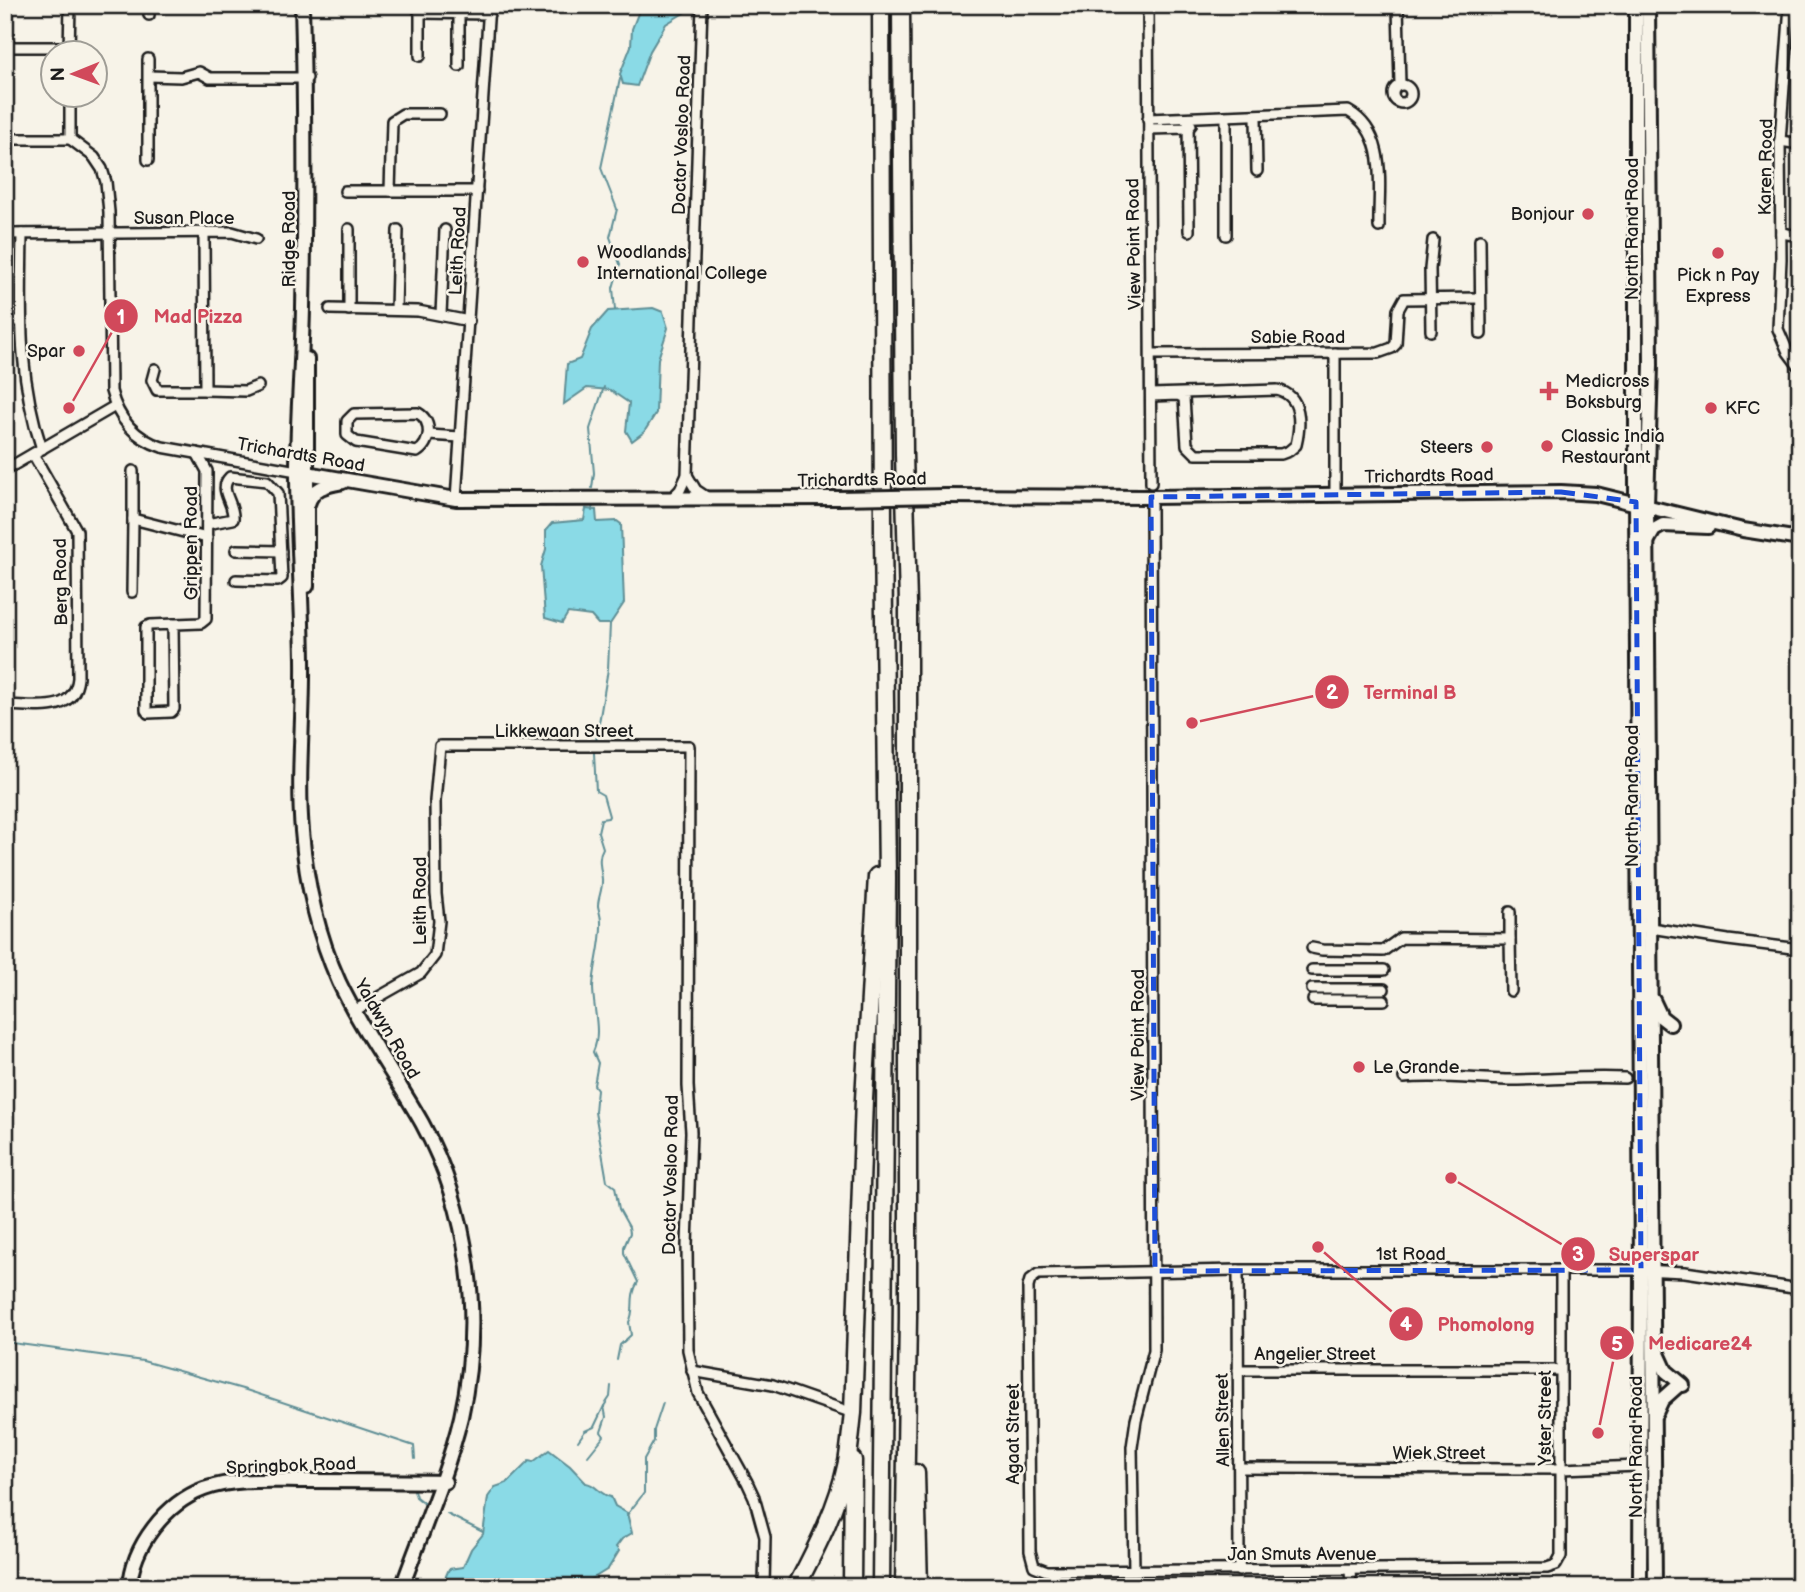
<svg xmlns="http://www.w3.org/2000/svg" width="1805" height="1592" font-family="'Balsamiq Sans',sans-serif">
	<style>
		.green { fill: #bad48b; stroke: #6b7854; stroke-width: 2 }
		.water { fill: #8adae6; stroke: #5e8e95; stroke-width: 2 }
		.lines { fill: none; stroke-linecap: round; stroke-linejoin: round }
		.stream { stroke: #5e8e95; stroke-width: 2 }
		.street-casing { stroke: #1c1c1c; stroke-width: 14 }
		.secondary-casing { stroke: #1c1c1c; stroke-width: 18 }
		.highway-casing { stroke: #1c1c1c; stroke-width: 21 }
		.street { stroke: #f7f3e8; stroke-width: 9 }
		.secondary { stroke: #f7f3e8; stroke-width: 12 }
		.highway { stroke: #f7f3e8; stroke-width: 16 }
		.secondary-bridge-casing { stroke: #1c1c1c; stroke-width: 18; stroke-linecap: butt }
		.secondary-bridge { stroke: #f7f3e8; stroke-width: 12 }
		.marked { fill: none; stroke: #1d4ed8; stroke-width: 5; stroke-dasharray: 14 9; stroke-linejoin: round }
		.poi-dot { fill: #d1495b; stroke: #f7f3e8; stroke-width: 2.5 }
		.labels { text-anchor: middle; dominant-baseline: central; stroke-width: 5; stroke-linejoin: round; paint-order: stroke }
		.street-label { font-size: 18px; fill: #1c1c1c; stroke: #f7f3e8 }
		.poi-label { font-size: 18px; fill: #1c1c1c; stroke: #f7f3e8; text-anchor: start }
		.leader { fill: none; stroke: #d1495b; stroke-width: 2.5 }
		.callout-dot { fill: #d1495b; stroke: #f7f3e8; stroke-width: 2.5 }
		.mark-label { font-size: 21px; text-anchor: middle; font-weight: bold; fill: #fff }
		.callout-label { font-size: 19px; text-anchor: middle; font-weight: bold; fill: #d1495b; stroke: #f7f3e8; stroke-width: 5; stroke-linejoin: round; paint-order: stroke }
	</style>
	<rect width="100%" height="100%" fill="#f7f3e8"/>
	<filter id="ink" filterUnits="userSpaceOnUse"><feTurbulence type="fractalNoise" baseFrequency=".0143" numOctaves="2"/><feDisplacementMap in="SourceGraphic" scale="14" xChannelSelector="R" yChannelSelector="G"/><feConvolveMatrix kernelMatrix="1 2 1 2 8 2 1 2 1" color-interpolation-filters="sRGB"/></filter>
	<g filter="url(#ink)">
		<path class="green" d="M1178,1583L1179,1587H932V1584Z"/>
		<g class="water">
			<path d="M647,5H687V11L666,24L650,51L637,86L623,84L620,74L631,46L632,29L639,11Z"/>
			<path d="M653,308L663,312L668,328L658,359L656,413L644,432L632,441L626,431L629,403L610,390L587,388L564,404L567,364L580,359L592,329L608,311Z"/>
			<path d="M586,509L596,510L597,522L617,521L621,524L624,603L610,624H598L591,616L568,613L562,623L545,618L541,566L546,549V530L552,523L584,520Z"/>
			<path d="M549,1450L570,1466L586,1483C596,1484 600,1495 611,1497L615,1506L627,1513L632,1533L622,1539L616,1547L619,1551L608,1569L579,1587H441L449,1569L463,1567L471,1549L483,1534L488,1497L495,1487L507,1483L529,1461L533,1462Z"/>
		</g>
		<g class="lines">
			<g class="stream">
				<path d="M615,310L613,288L620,264L610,237L617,209L601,168L620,79"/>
				<path d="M592,488L594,473L590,429L604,387"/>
				<path d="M592,511L593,505"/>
				<path d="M596,741L608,669L610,624"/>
				<path d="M594,753L596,791L603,795L609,816L608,818L601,819L598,832L603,848C597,858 601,868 602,879C603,889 598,897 598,906C599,911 601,916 601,922C602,944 594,965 593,987C593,1009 602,1032 593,1052L598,1063L594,1085L597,1089L595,1112L607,1181L615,1187L619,1209L629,1227L630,1233L624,1247V1253L638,1282C628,1298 636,1310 629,1322L631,1335L620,1345L617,1360"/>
				<path d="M5,1342L143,1361L246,1390L414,1446L415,1459"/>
				<path d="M578,1441L585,1431L594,1427L604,1406"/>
				<path d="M588,1456L604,1436L601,1432L606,1417L604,1406L610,1397L611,1386"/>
				<path d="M414,1490L416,1497L426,1505"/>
				<path d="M447,1514L483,1532"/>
				<path d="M627,1515L644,1493V1459L654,1441V1430L663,1403"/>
			</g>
			<g class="street-casing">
				<g id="street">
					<path d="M415,5L420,13L489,14"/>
					<path d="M1148,5L1151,483"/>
					<path d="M1398,5L1400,85"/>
					<path d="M1790,5L1780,141L1781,259L1778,329L1788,352L1800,368"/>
					<path d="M420,9V56"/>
					<path d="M458,9L489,6"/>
					<path d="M149,15V5"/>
					<path d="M5,47H69"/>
					<path d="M69,51L70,5"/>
					<path d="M459,66V5"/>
					<path d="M149,76L181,77L199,72L210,78H307"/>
					<circle cx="1402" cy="94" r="9"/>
					<path d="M70,94V139"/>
					<path d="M1256,117L1257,171"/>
					<path d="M1188,118L1189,231"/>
					<path d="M1148,119L1348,111C1389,134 1378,187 1379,227"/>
					<path d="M1149,129L1188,128L1191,125"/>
					<path d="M5,139H70L94,157L102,169L106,182L109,212L111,391C118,419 134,438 162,447L297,471"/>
					<path d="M1780,141L1800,144"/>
					<path d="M148,160V59"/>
					<path d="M345,191H477"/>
					<path d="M390,191L392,121L403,114H440"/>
					<path d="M1781,233L1800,236"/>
					<path d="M5,234L232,232L256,239"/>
					<path d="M22,234C21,310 17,375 42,449"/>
					<path d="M1226,235V117"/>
					<path d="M1480,240L1481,334"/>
					<path d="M330,309L418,311L469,321"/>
					<path d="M349,310V229"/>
					<path d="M396,310L398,230"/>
					<path d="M441,314L445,230"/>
					<path d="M5,321H21"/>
					<path d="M1431,331L1430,269L1433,240"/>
					<path d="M1335,353V494"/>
					<path d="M1151,354L1378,353L1392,348L1396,344L1398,310L1404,299L1480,298"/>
					<path d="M155,369L152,380L157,390H205L204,234"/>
					<path d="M205,390L246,391L258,386"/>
					<path d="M1151,394L1277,390C1302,395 1301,424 1296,445L1289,451L1281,454H1196L1187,445L1184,398L1178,395L1151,396"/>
					<path d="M418,413C433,421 431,444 417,452L356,442L347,435V421L354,414Z"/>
					<path d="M429,435L460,437"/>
					<path d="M5,470L115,406"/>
					<path d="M133,471V519L207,538"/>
					<path d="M687,475L696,490L708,498"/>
					<path d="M672,498L680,490L687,475L702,5"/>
					<path d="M456,499L489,5"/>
					<path d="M207,524L233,519C235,503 217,490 230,477L267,481L278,493L282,578L278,581L236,580"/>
					<path d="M236,550L281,551"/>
					<path d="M132,592L133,519"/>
					<path d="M173,624L174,709L171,712L148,713L146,710V627L150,625L201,623L206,619L207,471L197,453"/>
					<path d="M5,705C33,705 74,716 78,678L77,531L33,454"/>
					<path d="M1510,912V939"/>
					<path d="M1644,927L1728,940L1800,949"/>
					<path d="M1312,948L1322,950L1383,951L1401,938L1510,939L1511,991"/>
					<path d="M1312,970H1384"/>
					<path d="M1312,989H1384"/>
					<path d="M1313,1000H1384"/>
					<path d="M354,1011L421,973L435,955L439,921L436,894L435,801L440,746H689L688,1086L691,1132L687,1245L688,1350L698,1393L747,1482L754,1497L765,1537L764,1587"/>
					<path d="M1404,1078C1438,1075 1472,1079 1506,1080C1546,1080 1585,1076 1625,1078"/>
					<path d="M1238,1270L1239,1571"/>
					<path d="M1561,1270V1556L1556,1565L1547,1568L1047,1571L1034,1566L1030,1551L1028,1287L1030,1280L1038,1274L1238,1270H1641L1685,1272L1800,1289"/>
					<path d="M1238,1370H1560"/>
					<path d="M692,1371L773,1385L853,1413"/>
					<path d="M1239,1468L1561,1469L1639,1466"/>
					<path d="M1134,1570L1132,1447L1136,1420L1154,1350L1151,497"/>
					<path d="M1350,1570L1351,1587"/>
				</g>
			</g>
			<g class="secondary-casing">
				<g id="secondary">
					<path d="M302,5C305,106 305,207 303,308C302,363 297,417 297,471C297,534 302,597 303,659C304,717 297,774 302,831C306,882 318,935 339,982C362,1031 395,1075 422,1123C470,1211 483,1319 461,1417C447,1475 422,1531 402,1587"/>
					<path d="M1636,5V502L1641,1270L1640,1587"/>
					<path d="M1648,5L1651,365L1647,505L1655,1587"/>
					<path d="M301,472L456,499L838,498"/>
					<path d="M946,496L1151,497L1561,492L1596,494L1743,530L1800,539"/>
					<path d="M308,504C313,487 327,485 343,482"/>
					<path d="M1647,542L1654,530L1663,525L1708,527"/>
					<path d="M307,586V359"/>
					<path d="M1653,1000L1661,1017L1670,1024"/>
					<path d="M1656,1349L1666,1371L1683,1385"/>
					<path d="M1656,1413L1662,1400L1680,1384"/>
					<path d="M130,1587C132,1546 166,1503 204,1489C236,1478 272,1481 306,1481C352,1481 399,1481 445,1482"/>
				</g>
			</g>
			<g class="highway-casing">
				<g id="highway">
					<path d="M901,5L904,454L908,603V1317L904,1587"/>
					<path d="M916,1473L919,1587"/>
					<path d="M796,1587C817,1547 838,1506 847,1462C850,1446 851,1429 853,1413L864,1099L877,876"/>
					<path d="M852,1587L853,1460"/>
					<path d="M881,1587L887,878L883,533L881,5"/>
				</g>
			</g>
			<use href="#street" class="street"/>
			<use href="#secondary" class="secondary"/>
			<use href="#highway" class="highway"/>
			<g class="secondary-bridge-casing">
				<path id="secondary-bridge" d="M838,498L946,496"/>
			</g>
			<use href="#secondary-bridge" class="secondary-bridge"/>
		</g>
	</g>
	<path class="marked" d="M1561,492L1636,502L1641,1270L1155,1271L1151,497Z"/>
	<g class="poi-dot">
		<circle cx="1588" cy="214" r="7"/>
		<circle cx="1718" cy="253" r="7"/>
		<circle cx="583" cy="262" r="7"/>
		<circle cx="79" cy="351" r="7"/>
		<path d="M1545.5 380.5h7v7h7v7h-7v7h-7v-7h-7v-7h7z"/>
		<circle cx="1711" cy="408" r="7"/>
		<circle cx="1547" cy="446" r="7"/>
		<circle cx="1487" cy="447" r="7"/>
		<circle cx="1359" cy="1067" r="7"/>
	</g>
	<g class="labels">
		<g class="street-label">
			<text transform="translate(682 135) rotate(-88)">Doctor Vosloo Road</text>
			<text transform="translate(1766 167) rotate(-89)">Karen Road</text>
			<text x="184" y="218">Susan Place</text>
			<text transform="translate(1632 229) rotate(-90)">North Rand Road</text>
			<text transform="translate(289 239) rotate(-90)">Ridge Road</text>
			<text transform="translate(1134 244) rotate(-91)">View Point Road</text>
			<text transform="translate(458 251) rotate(-87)">Leith Road</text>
			<text x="1298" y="337">Sabie Road</text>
			<text transform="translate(301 455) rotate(10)">Trichardts Road</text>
			<text transform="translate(1429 476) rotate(-1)">Trichardts Road</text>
			<text transform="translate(862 480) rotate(-1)">Trichardts Road</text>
			<text transform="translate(191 543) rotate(-90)">Grippen Road</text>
			<text transform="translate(61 582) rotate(-91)">Berg Road</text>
			<text x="564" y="731">Likkewaan Street</text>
			<text transform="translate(1632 796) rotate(-90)">North Rand Road</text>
			<text transform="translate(420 901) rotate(-90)">Leith Road</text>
			<text transform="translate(387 1029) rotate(60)">Yaldwyn Road</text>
			<text transform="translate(1138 1035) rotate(-90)">View Point Road</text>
			<text transform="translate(671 1175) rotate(-89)">Doctor Vosloo Road</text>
			<text x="1411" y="1254">1st Road</text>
			<text x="1315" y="1354">Angelier Street</text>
			<text transform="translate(1545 1418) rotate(-90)">Yster Street</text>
			<text transform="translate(1223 1420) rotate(-91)">Allen Street</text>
			<text transform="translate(1013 1434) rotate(-90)">Agaat Street</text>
			<text transform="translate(1636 1447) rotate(-90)">North Rand Road</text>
			<text x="1439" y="1453">Wiek Street</text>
			<text transform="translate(291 1466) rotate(-2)">Springbok Road</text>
			<text x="1302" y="1554">Jan Smuts Avenue</text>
		</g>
		<g class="poi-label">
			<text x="1574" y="214" text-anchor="end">Bonjour</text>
			<text x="597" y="252">Woodlands<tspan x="597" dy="21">International College</tspan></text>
			<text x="1718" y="275" text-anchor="middle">Pick n Pay<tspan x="1718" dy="21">Express</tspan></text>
			<text x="65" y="351" text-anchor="end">Spar</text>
			<text x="1565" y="381">Medicross<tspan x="1565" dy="21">Boksburg</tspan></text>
			<text x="1725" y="408">KFC</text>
			<text x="1561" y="436">Classic India<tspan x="1561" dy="21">Restaurant</tspan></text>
			<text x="1473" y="447" text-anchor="end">Steers</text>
			<text x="1373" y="1067">Le Grande</text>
		</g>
	</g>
	<path class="leader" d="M69 408L121 316M1192 723L1332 692M1451 1178L1578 1254M1318 1247L1406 1324M1598 1433L1617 1343"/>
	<g class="callout-dot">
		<circle cx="69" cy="408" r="7"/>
		<circle cx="1192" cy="723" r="7"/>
		<circle cx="1451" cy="1178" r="7"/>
		<circle cx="1318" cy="1247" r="7"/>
		<circle cx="1598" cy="1433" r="7"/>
		<circle cx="121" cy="316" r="18"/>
		<circle cx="1332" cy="692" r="18"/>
		<circle cx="1578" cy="1254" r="18"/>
		<circle cx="1406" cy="1324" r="18"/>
		<circle cx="1617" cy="1343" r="18"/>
	</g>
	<g class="mark-label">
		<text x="121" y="324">1</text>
		<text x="1332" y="699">2</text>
		<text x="1578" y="1261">3</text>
		<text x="1406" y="1331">4</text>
		<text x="1617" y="1351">5</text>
	</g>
	<g class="callout-label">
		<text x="198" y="323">Mad Pizza</text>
		<text x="1410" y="699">Terminal B</text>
		<text x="1654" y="1261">Superspar</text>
		<text x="1486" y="1331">Phomolong</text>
		<text x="1700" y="1350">Medicare24</text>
	</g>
	<rect width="1805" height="1592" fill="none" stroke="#f7f3e8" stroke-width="28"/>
	<rect x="14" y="14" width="1777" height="1564" fill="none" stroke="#1c1c1c" stroke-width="2.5" filter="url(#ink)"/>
	<g transform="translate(74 74) rotate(269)"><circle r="33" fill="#f7f3e8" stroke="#9f9d96" stroke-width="2"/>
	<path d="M0-5L12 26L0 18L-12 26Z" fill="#d1495b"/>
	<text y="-10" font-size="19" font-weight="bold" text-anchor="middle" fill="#1c1c1c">N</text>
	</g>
</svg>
